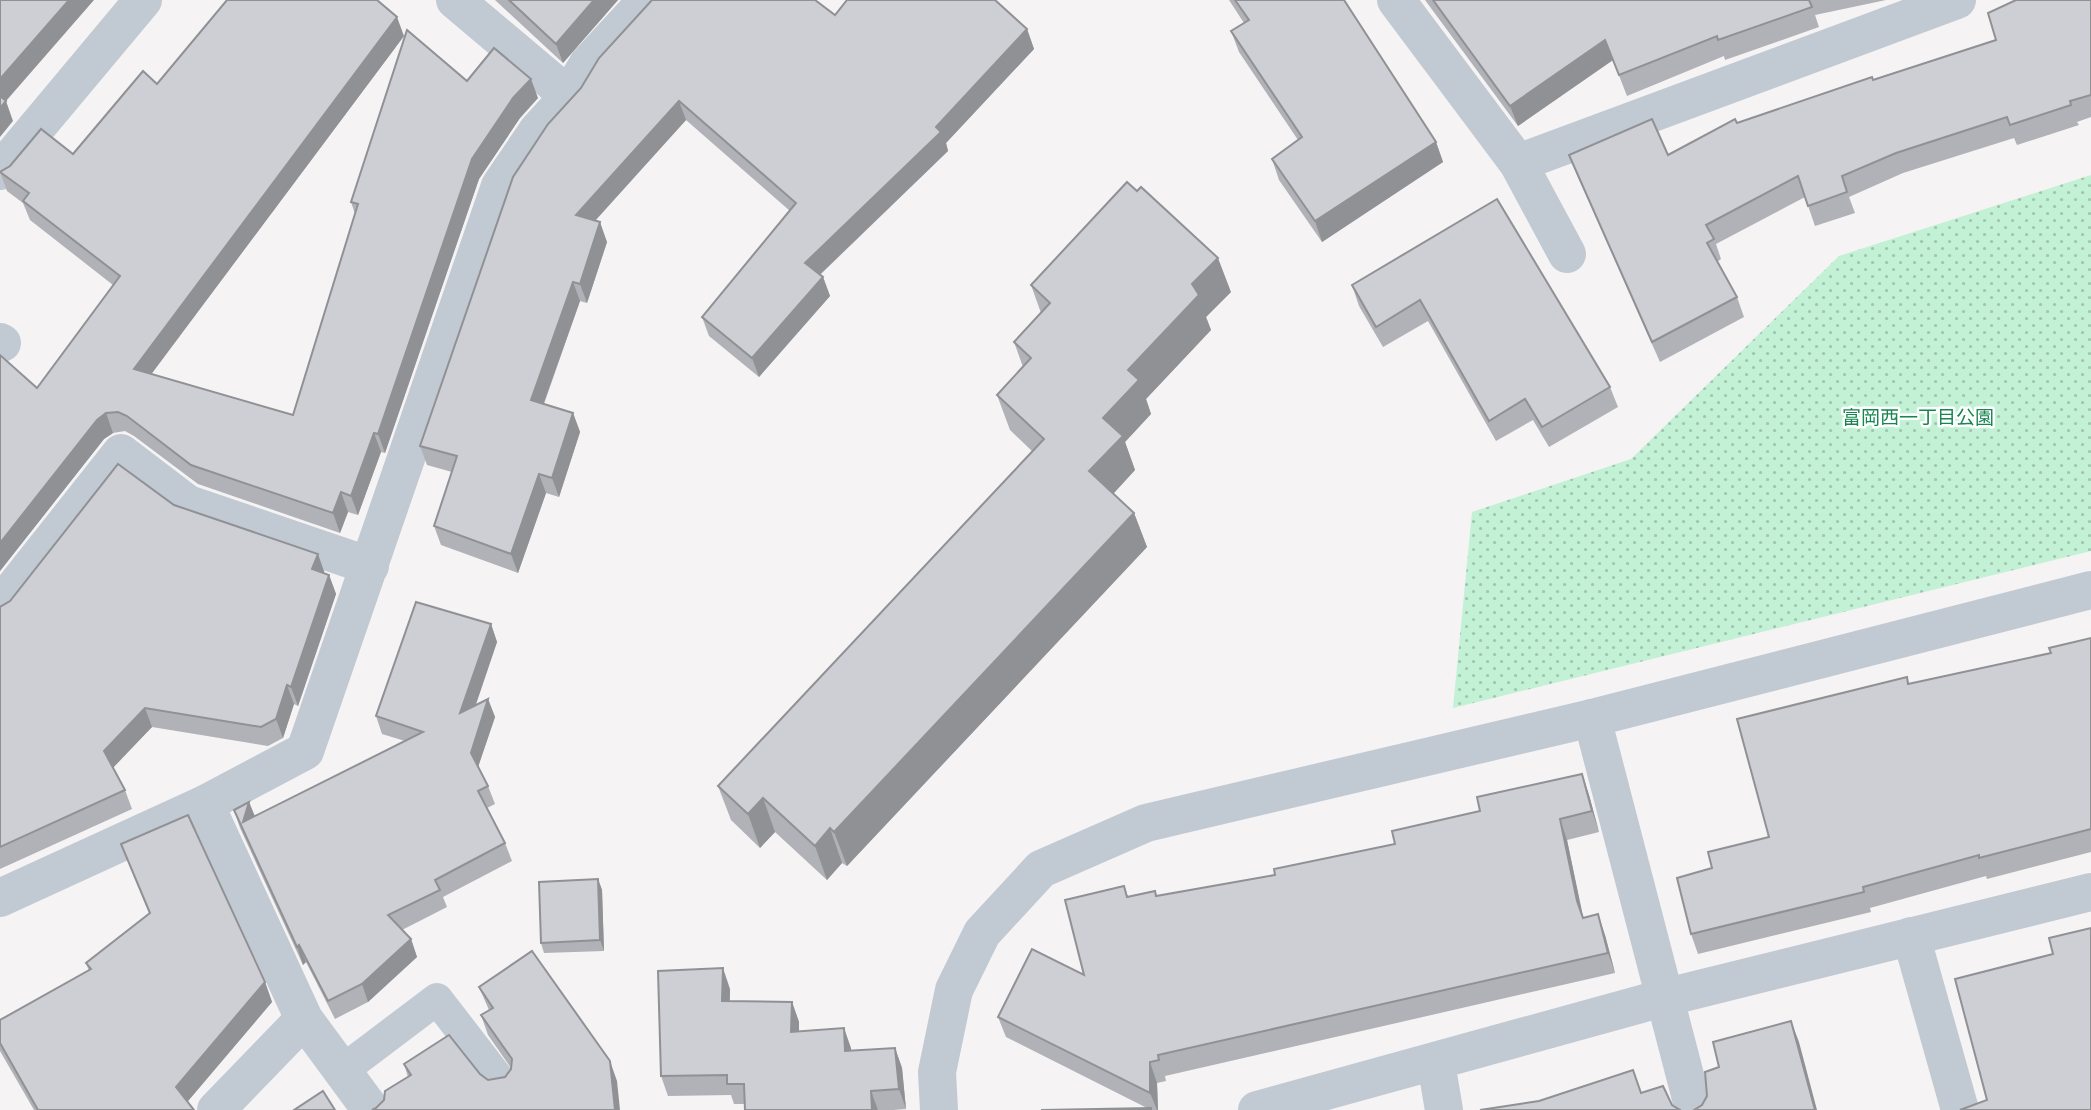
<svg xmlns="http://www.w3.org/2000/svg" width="2091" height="1110" font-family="Manrope,'Noto Sans JP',sans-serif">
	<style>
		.park { fill: url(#park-dots) }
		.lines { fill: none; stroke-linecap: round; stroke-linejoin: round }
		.lane { stroke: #c1cad2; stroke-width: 32 }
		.street { stroke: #c1cad2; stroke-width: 38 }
		.wall { fill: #b0b2b7 }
		.shaded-wall { fill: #909195 }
		.building { fill: #cdcfd5; stroke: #909195; stroke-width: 2 }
		.labels { text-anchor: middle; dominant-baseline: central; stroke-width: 5; stroke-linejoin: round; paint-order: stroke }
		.park-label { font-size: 19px; fill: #17864f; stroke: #fff }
	</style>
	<defs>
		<pattern id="park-dots" width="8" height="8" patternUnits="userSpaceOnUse" patternTransform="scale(1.75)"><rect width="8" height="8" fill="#c3f1d5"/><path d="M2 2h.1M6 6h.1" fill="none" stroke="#a0c6b0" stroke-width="1.8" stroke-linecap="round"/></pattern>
	</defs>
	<rect width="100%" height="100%" fill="#f5f3f3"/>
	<path class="park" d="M2091,175V551L1453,708L1472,512L1631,459L1839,256Z"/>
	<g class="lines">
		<path class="lane" d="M343,1070L437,999L501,1082"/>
		<g class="street">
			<path d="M455,0L569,96"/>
			<path d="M1396,0L1518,163L1567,254"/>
			<path d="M1518,163L1957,0"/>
			<path d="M0,171L143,0"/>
			<path d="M0,342L2,343"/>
			<path d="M0,606L121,453L188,504L370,566"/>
			<path d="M1592,718L1694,1110"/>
			<path d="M205,804L304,1019L371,1110"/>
			<path d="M0,898L205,804L305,751L500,186L538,130L569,96L588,64L647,0"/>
			<path d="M1911,936L1960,1110"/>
			<path d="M1436,1063L1444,1110"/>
			<path d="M216,1110L304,1019"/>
			<path d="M939,1110L937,1072L954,990L982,933L1041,869L1146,823L1592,718L2091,590"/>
			<path d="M1257,1110L1663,998L2091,892"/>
		</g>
	</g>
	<g class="wall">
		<path d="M495,0H618L563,63Z"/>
		<path d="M1229,0H1344L1436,142L1443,162L1322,242L1279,180L1272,159L1298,140L1239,52L1231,31L1244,23Z"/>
		<path d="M1425,0H1886L1815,15L1819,27L1725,60L1724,56L1627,96L1613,60L1518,126Z"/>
		<path d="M2091,0V117L2077,122L2079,125L2017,145L2014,138L1903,173L1849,197L1855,213L1815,226L1805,197L1716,244L1721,259L1717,262L1737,297L1744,317L1660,362L1577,175L1569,155H1668L1737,123L1996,40Z"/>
		<path d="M835,15L1027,29L1034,49L946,143L948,151L820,275L823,277L830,296L759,377L709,336L702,317L790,211L686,120L595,221L607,242L587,303L580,301L544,404L573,413L580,432L559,497L546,493L518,573L441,545L434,526L452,472L427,465L420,446L581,88Z"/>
		<path d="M404,36L151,374L293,415L355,214L351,202L467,81L538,98L520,118L479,179L385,453L381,452L358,515L348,512L340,533L198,484L134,436L125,431L113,433L104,439L0,571V355L37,388L113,285L30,220L23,203L7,191L0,172L73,154L157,84Z"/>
		<path d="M1497,199L1610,387L1618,407L1549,447L1533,420L1496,441L1428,321L1383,347L1359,306L1352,285Z"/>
		<path d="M1031,285L1231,292L1206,317L1211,330L1146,399L1151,414L1125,442L1135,470L1113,494L1134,513L1147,547L847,866L842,863L827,880L775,832L760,848L731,820L718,786L1032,451L1010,430L997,395L1023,367L1014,342L1041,313Z"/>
		<path d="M174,505L329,575L336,594L298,706L294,704L283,738L268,746L152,727L113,767L125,790L132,809L0,869V607Z"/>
		<path d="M491,624L497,642L475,706L488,699L495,717L478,767L488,786L495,804L487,808L505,843L512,861L443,897L447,907L402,930L411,939L417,957L368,1002L335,1019L306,962L303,965L240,828L234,810L249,802L255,816L405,741L382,734L376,716Z"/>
		<path d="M2091,638V852L1987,879L1986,876L1870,908L1871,912L1698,954L1691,934L1712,868L1769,837L1907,677L1909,684L2051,653Z"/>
		<path d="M1582,774L1589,795L1599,832L1567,840L1583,918L1605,935L1615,973L1165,1076L1166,1081L1157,1083L1158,1110H1041L1147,1108L1006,1037L998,1017L1084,975L1124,886L1128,897L1157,896L1275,875L1395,844L1480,811Z"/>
		<path d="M121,844L265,982L272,1002L187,1102L194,1110H34L0,1051V1020L89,971L86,963L149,913Z"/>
		<path d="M598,879L602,890L604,951L544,953L541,943Z"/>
		<path d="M479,987L617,1081L376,1108L408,1077L404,1064L480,1074L488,1080L505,1077L511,1068L488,1035L481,1015L489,1010Z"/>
		<path d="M730,989V1001L792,1002L799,1022V1032L844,1028L851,1051L895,1048L902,1068L906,1109L893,1110H745V1104H734L731,1095L668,1096L661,1076Z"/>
	</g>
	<g class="shaded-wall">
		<path d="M69,0H94L6,101L13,121L0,137V79Z"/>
		<path d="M594,0H618L563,63L556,44Z"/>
		<path d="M397,17L404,36L141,388L134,369Z"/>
		<path d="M1027,29L1034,49L946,143L948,151L812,282L805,263L936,127Z"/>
		<path d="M1605,40L1613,60L1518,126L1510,106Z"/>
		<path d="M531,79L538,98L520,118L479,179L385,453L378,434L472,159L513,98Z"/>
		<path d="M679,101L686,120L583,234L576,215Z"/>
		<path d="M1436,142L1443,162L1322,242L1315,221Z"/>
		<path d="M600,222L607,242L587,303L580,284Z"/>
		<path d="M1218,258L1231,292L1206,317L1211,330L1146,399L1151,414L1125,442L1135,470L1102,506L1089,471L1103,418L1128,370L1192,284Z"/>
		<path d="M823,277L830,296L759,377L752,358Z"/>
		<path d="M573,282L580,301L538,419L531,400Z"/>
		<path d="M106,413L113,433L104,439L0,571V543L97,420Z"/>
		<path d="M573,413L580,432L559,497L552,478Z"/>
		<path d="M374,433L381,452L358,515L351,496Z"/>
		<path d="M539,474L546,493L518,573L511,554Z"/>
		<path d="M341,492L348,512L340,533L333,513Z"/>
		<path d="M1134,513L1147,547L847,866L834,832Z"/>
		<path d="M318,554L325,574L312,569Z"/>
		<path d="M329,575L336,594L298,706L291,687Z"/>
		<path d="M491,624L497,642L467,731L460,713Z"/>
		<path d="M287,685L294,704L283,738L276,719Z"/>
		<path d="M488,699L495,717L477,770L471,753Z"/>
		<path d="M145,708L152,727L111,770L104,751Z"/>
		<path d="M1582,774L1589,795L1599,832L1592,811Z"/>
		<path d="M763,798L775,832L760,848L748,814Z"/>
		<path d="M249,802L256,820L243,822Z"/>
		<path d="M1560,819L1567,840L1584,921L1577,901Z"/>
		<path d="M830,828L842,863L827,880L815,846Z"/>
		<path d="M598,879L602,890L604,951L600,940Z"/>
		<path d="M1598,914L1605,935L1615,973L1608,953Z"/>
		<path d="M411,939L417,957L368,1002L362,984Z"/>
		<path d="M299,945L306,962L303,965L297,947Z"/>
		<path d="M723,968L730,989L729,1022L722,1001Z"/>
		<path d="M265,982L272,1002L183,1107L176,1087Z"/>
		<path d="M792,1002L799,1022V1053L791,1032Z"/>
		<path d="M1791,1021L1799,1042L1817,1110H1815Z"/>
		<path d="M844,1028L851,1048L853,1071L845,1051Z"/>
		<path d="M895,1048L902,1068L906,1109L899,1089Z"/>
		<path d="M610,1061L617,1081L620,1110H615Z"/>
		<path d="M1150,1062L1157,1083L1158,1110H1157L1150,1093Z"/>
		<path d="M871,1091L878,1110H872Z"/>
	</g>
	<g class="building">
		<path d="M0,0H69L0,79Z"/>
		<path d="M227,0H377L397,17L134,369L293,415L358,204L351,202L407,30L467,81L494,48L531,79L513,98L472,159L378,434L374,433L351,496L341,492L333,513L191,465L127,416L118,412L106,413L97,420L0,543V355L37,388L120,276L23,201L29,193L0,172L10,166L41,129L73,154L143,71L157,84Z"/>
		<path d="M509,0H594L556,44Z"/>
		<path d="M652,0H815L835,15L847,0H995L1027,29L936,127L941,132L805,263L823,277L752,358L702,317L796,203L679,101L576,215L600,222L580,284L573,282L531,400L573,413L552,478L539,474L511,554L434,526L457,456L420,446L513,177L548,124L581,88L599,58Z"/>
		<path d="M1235,0H1344L1436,142L1315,221L1272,159L1302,137L1231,31L1249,20Z"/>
		<path d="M1433,0H1809L1812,7L1718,40L1717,36L1619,75L1605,40L1510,106Z"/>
		<path d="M2016,0H2091V95L2070,101L2071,105L2010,125L2007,117L1896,153L1842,176L1847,192L1808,206L1798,176L1706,225L1714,239L1707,243L1737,297L1652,342L1569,155L1652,119L1668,155L1735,119L1737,123L1872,77L1873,80L1996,40L1988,13Z"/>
		<path d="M0,96L6,101L0,108Z"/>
		<path d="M1127,182L1137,191L1141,187L1218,258L1192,284L1199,295L1128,370L1139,380L1103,418L1123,436L1089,471L1134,513L834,832L830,828L815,846L763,798L748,814L718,786L1044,439L997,395L1031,358L1014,342L1050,303L1031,285Z"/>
		<path d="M1497,199L1610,387L1542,427L1525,399L1489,421L1420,300L1376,327L1352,285Z"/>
		<path d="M118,464L174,505L318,554L312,569L329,575L291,687L287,685L276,719L261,727L145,708L104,751L125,790L0,847V607L10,601Z"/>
		<path d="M416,602L491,624L460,713L488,699L471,753L488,786L478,791L505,843L435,880L440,890L388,915L411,939L362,984L328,1001L299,945L297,947L234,810L249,802L243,822L423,732L376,716Z"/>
		<path d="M2091,638V829L1979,858V855L1863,887L1864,892L1691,934L1677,878L1712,868L1708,852L1769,837L1737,719L1907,677L1908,684L2051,653L2049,648Z"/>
		<path d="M1582,774L1592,811L1560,819L1577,901L1583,918L1598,914L1608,953L1158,1055L1159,1060L1150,1062V1093L998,1017L1032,949L1084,975L1065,900L1124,886L1127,897L1155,891L1156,896L1275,875L1274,869L1395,844L1392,831L1480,811L1477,797Z"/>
		<path d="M188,815L265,982L176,1087L194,1110H38L0,1043V1020L91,969L86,963L150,913L121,844Z"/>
		<path d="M598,879L600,940L541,943L539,882Z"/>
		<path d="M2091,928V1110H1960L1987,1100L1955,979L2053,954L2049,938Z"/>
		<path d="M532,951L610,1061L615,1110H372L376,1108L384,1100L385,1091L411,1075L404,1064L449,1035L480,1074L488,1080L505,1077L511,1069L512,1059L481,1015L493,1008L479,987Z"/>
		<path d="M723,968L722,1001L792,1002L791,1032L844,1028L845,1051L895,1048L899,1089L871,1091L872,1110H745L744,1084H727V1075L661,1076L658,971Z"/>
		<path d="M1791,1021L1815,1110H1694L1702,1105L1707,1096L1705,1072L1719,1067L1713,1042Z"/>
		<path d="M1633,1070L1641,1093L1663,1086L1672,1105L1680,1110H1480L1539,1101Z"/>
		<path d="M323,1091L335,1110H294Z"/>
		<path d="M1151,1108V1110H1041Z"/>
	</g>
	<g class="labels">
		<g class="park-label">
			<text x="1918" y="417">富岡西一丁目公園</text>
		</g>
	</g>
</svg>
